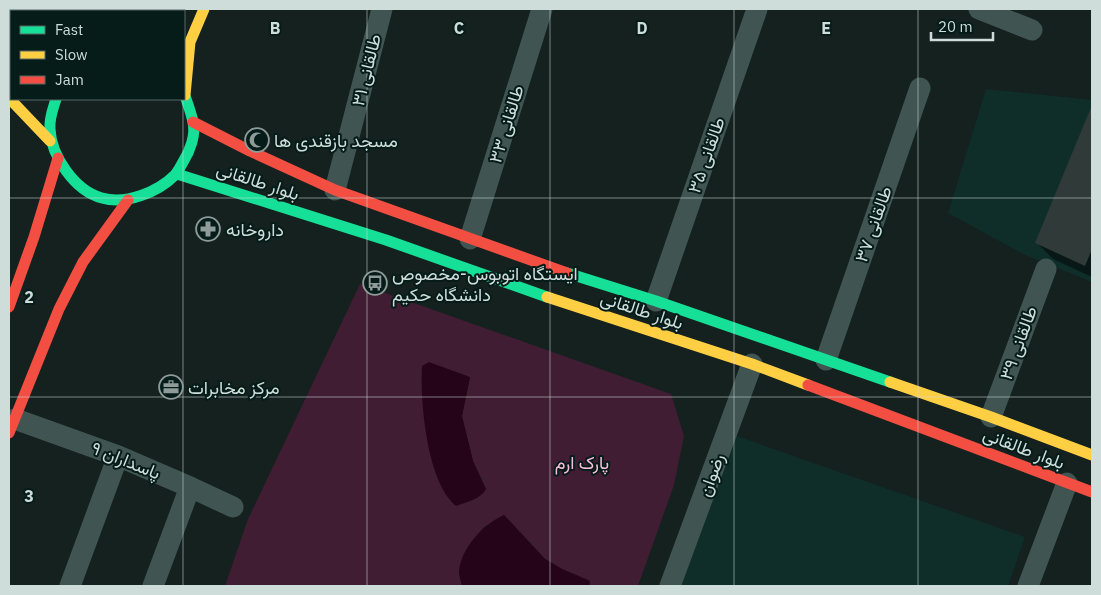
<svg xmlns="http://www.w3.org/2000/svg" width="1101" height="595" font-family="'IBM Plex Sans',Vazirmatn,sans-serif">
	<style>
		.built { fill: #0f2e2a }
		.green { fill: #401d32; fill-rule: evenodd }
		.water { fill: #250419 }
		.shadow { fill: #0007 }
		.building { fill: #303a38 }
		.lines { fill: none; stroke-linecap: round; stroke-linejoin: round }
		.street { stroke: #405451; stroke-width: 21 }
		.fast { stroke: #16e098; stroke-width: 11 }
		.slow { stroke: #ffcf43; stroke-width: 11 }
		.jam { stroke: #f24e42; stroke-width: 11 }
		.grid { fill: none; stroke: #cfddda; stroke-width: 1; stroke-opacity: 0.55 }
		.labels { text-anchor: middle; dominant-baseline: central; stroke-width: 4; stroke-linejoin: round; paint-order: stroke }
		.street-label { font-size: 18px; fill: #cfddda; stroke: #051c19 }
		.poi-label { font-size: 18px; fill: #cfddda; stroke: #051c19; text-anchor: start }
		.park-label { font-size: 18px; fill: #f6bedb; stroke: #051c19 }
		.grid-label { font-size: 16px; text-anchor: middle; font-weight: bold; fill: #cfddda; stroke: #051c19; stroke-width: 4; stroke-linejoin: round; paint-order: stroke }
	</style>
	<rect width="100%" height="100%" fill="#14211f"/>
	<g class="built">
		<path d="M986,89L1092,100V282L1023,254L948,213Z"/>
		<path d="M728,433L1025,537L1008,586H674Z"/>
	</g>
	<path class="green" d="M360,284L671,394L684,436L674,485L638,586H589L590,581L562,569L545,559L504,515L484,527L477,536L459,573L462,586H225L248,519ZM470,377L462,416L473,461L486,489L421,382Z"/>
	<g class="water">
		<path d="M429,362L470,377L462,416L473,461L486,489C481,499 467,502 456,506C427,482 420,402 422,366Z"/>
		<path d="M504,515L545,559L562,569L590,581L589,586H462C461,582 460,578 459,574C459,550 483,524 504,515Z"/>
	</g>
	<path class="shadow" d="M1092,107V277L1053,259L1036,242Z"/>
	<path class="building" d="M1092,105V249L1085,266L1035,243Z"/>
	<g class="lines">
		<g class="street">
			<path d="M979,9L1032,30"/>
			<path d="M335,190L382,9"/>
			<path d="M470,239L542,9"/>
			<path d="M656,301L757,9"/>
			<path d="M826,360L920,88"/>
			<path d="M991,417L1046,269"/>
			<path d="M15,419L118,456L190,487L233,507"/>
			<path d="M70,586L118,456"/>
			<path d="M153,586L190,487"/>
			<path d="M670,586L752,364"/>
			<path d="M1028,586L1067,483"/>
		</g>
		<g class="fast">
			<path d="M9,76H11"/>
			<path d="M56,99C53,109 49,118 50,129C51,156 75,191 102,198C126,205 158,192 175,175C178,171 181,166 183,162C190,151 196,135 193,122C191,112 187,102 184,93"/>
			<path d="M177,174L386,240L547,297"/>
			<path d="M567,273L656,301L890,382"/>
		</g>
		<g class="slow">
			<path d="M185,95L190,42L204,9"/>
			<path d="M9,98L50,141"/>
			<path d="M547,297L752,364L808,385"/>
			<path d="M890,382L991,417L1092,455"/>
		</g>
		<g class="jam">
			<path d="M164,11L165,9"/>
			<path d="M193,122L250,151L335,190L567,273"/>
			<path d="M9,307L34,237L58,158"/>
			<path d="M808,385L1092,492"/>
			<path d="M9,433L59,309L83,262L128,200"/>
		</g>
	</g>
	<path class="grid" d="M183,9V11M367,9V586M550,9V586M734,9V586M918,9V586M183,99V586M9,198H1092M9,397H1092"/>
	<defs>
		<g id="mosque-ring" transform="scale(1.25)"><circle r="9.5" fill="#051c19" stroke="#8e9b99" stroke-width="1.5"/><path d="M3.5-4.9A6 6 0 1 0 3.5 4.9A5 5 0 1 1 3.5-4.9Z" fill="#8e9b99"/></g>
		<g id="pharmacy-ring" transform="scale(1.25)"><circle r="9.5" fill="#051c19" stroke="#8e9b99" stroke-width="1.5"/><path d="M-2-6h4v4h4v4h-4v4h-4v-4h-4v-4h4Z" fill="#8e9b99"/></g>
		<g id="bus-ring" transform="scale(1.25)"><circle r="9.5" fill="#051c19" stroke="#8e9b99" stroke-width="1.5"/><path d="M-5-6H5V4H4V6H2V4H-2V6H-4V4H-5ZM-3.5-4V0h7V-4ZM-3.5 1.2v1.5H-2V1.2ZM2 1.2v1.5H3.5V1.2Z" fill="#8e9b99"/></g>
		<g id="office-ring" transform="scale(1.25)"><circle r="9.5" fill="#051c19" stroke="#8e9b99" stroke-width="1.5"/><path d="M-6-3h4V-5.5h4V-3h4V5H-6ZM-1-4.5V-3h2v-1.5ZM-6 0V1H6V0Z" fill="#8e9b99"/></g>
	</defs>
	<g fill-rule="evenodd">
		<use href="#mosque-ring" x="257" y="140"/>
		<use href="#pharmacy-ring" x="208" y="229"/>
		<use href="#bus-ring" x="375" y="283"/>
		<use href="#office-ring" x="171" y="387"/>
	</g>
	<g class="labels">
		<g class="street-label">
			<text transform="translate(366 70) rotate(-76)">طالقانی ۳۱</text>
			<text transform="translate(506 124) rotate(-73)">طالقانی ۳۳</text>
			<text transform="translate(706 155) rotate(-71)">طالقانی ۳۵</text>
			<text transform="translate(258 181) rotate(18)">بلوار طالقانی</text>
			<text transform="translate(873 224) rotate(-71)">طالقانی ۳۷</text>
			<text transform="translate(642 310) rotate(18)">بلوار طالقانی</text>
			<text transform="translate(1018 343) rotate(-70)">طالقانی ۳۹</text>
			<text transform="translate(1024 448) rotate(21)">بلوار طالقانی</text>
			<text transform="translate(126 460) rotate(22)">پاسداران ۹</text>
			<text transform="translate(711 475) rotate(-70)">رضوان</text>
		</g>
		<g class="poi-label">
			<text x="274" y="140">مسجد بازقندی ها</text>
			<text x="226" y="229">داروخانه</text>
			<text x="392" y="273">ایستگاه اتوبوس-مخصوص<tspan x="392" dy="21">دانشگاه حکیم</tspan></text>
			<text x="188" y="387">مرکز مخابرات</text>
		</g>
		<g class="park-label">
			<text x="582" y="462">پارک ارم</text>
		</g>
	</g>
	<g class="grid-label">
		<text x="275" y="34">B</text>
		<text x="459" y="34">C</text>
		<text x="642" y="34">D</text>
		<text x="826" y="34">E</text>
		<text x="29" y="303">2</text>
		<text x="29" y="502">3</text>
	</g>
	<rect width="1101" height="595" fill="none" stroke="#cfddda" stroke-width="20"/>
	<rect x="10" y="10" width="175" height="90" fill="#051c19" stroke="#566966"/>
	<rect x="20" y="26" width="25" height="8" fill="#16e098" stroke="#566966"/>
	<text x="55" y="35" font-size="15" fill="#cfddda">Fast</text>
	<rect x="20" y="51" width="25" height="8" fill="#ffcf43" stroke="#566966"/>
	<text x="55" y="60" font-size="15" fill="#cfddda">Slow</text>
	<rect x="20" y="76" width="25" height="8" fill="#f24e42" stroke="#566966"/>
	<text x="55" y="85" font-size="15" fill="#cfddda">Jam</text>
	<path d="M931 32v8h62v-8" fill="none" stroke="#cfddda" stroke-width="2.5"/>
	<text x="938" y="32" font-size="15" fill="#cfddda" stroke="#051c19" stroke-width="4" paint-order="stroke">20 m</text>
</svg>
